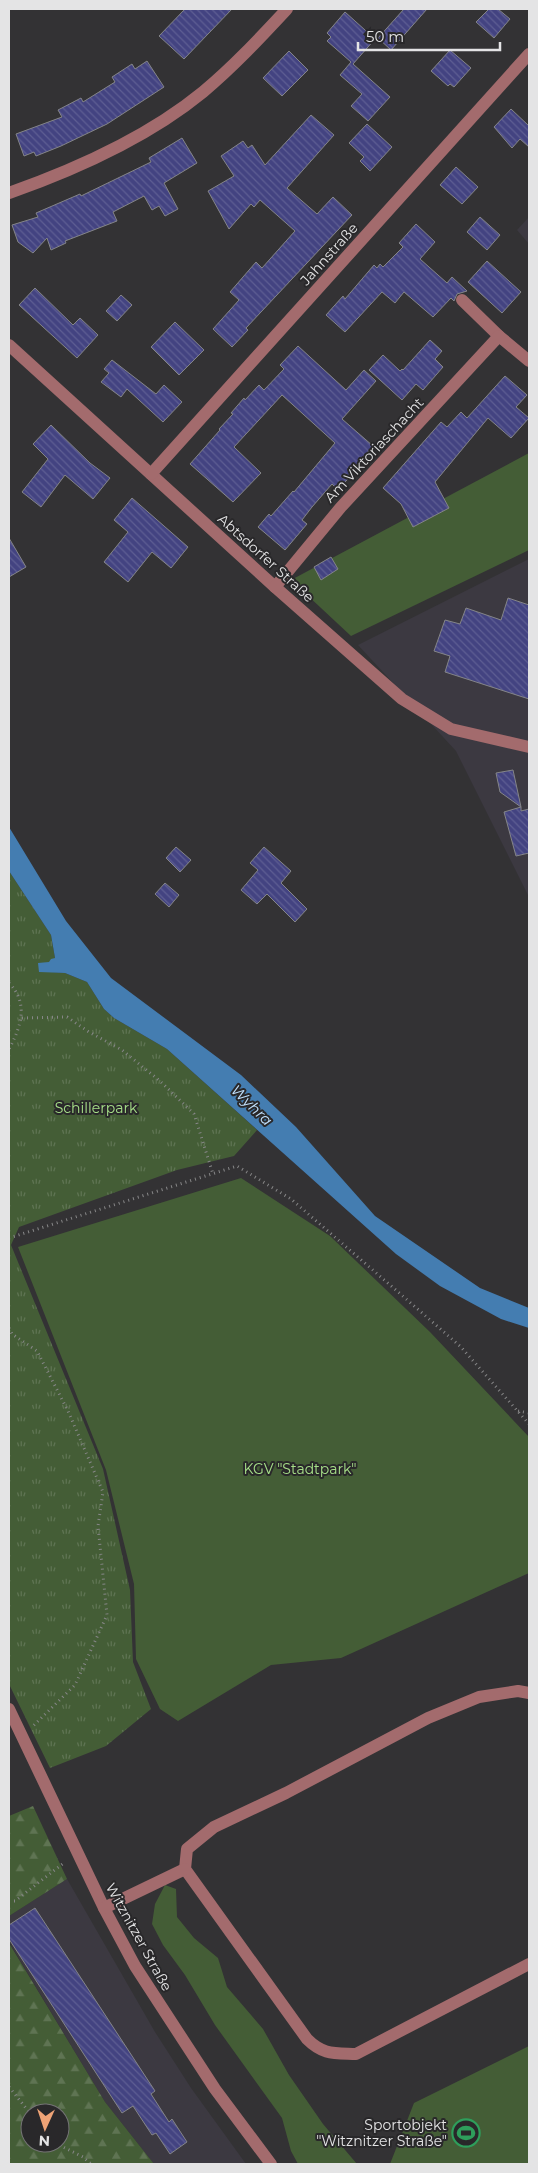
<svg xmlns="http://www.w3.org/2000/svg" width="538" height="2173" font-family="Montserrat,sans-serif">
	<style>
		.built { fill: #3c3941 }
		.green { fill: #445d36 }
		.forest { fill: url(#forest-firs); fill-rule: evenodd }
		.park { fill: url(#park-tufts) }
		.water { fill: #447db1 }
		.building { fill: url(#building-back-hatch); stroke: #848588 }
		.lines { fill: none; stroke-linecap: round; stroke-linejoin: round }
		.path { stroke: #878788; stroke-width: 3; stroke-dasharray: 1 4; stroke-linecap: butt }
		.minor { stroke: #a36b6d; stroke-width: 12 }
		.labels { text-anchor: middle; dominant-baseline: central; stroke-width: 4; stroke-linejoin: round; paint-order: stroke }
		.street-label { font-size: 14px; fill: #e4e4e5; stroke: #29282a }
		.park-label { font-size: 14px; fill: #a7e089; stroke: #29282a }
		.poi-label { font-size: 14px; fill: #e4e4e5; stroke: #29282a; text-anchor: end }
		.water-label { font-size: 15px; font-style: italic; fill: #c1e0fd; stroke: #29282a }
	</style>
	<defs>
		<pattern id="forest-firs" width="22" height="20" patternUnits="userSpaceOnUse" patternTransform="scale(1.25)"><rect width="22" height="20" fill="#445d36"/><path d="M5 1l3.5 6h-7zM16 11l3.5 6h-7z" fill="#5f7453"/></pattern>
		<pattern id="park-tufts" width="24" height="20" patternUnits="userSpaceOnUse" patternTransform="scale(1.25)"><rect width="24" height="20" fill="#445d36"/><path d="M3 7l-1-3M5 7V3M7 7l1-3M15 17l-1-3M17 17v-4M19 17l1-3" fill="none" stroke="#5f7453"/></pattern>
		<pattern id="building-back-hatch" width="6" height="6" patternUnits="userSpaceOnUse" patternTransform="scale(1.25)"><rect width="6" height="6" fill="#434381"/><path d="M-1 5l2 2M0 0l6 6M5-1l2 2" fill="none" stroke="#5e5e93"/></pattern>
	</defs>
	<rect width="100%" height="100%" fill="#333234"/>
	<g class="built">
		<path d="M529,217V244L517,230Z"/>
		<path d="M529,559V897L456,751L358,645Z"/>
		<path d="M67,1879L155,2032L191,2088L246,2164H154L105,2102L9,1942V1916Z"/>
	</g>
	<g class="green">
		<path d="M529,453V550L351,636L291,580Z"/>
		<path d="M241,1178L330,1236L430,1332L529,1437V1573L341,1658L271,1665L178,1721L160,1709L136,1659L134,1584L106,1470L18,1247Z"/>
		<path d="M165,1885L176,1889L177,1917L194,1938L218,1958L227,1987L263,2029L289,2075L323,2124L357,2164H298L291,2151L282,2118L215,2025L185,1975L163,1945L152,1924L155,1904Z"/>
		<path d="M529,2046V2164H390L414,2103Z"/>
	</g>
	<g class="forest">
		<path d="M33,1806L67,1879L9,1916V1816Z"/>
		<path d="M9,1943L105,2102L154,2164H9ZM30,2113H60V2143H30Z"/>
	</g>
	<path class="park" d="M9,871L51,935L55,958L39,971L65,973L87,982L104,1009L114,1018L167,1049L257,1130L234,1156L177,1170L19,1227L11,1245L103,1469L130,1590L133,1662L151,1709L106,1746L50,1768L9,1684Z"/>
	<path class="water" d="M9,827L66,921L111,978L241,1075L296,1127L375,1216L480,1288L529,1308V1328L501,1319L440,1286L396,1254L167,1049L114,1018L104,1009L87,982L65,973L39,972L38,963L49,962L51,959L55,958L51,935L9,871Z"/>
	<g class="building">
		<path d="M185,9H232L184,59L159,36Z"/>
		<path d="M404,9H427L391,50L378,38Z"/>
		<path d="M489,9H498L510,19L494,38L476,22Z"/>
		<path d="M345,12L375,39L353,64L390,97L368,121L351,106L362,94L340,75L351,62L327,41L331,37L327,33Z"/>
		<path d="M450,50L471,68L454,87L450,84L448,86L431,71Z"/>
		<path d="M289,51L308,70L282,96L263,78Z"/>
		<path d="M147,61L164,87L107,124L61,146L36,156L34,152L24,156L16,134L62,117L58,110L81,98L83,102L115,82L112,77L132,64L135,69Z"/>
		<path d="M511,109L529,126V147L520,139L512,148L494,127Z"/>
		<path d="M311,115L334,135L287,188L317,214L333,197L352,215L246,328L248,330L232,347L213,329L239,300L230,292L256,262L262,268L295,231L260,200L254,207L251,204L229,229L208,191L234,176L221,156L243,141L248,148L252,145L265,165Z"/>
		<path d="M367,124L392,147L370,171L360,161L364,157L349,143Z"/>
		<path d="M182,138L197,163L164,183L178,209L165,216L159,206L152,210L144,196L113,212L117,221L65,241L66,243L51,250L47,238L33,253L18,242L12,225L38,217L36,213L80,194L81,196L151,162L149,158Z"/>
		<path d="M456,167L478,187L462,204L440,185Z"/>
		<path d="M480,217L500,235L487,250L467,232Z"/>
		<path d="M416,224L435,242L420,259L447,283L452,277L467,291L457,294L454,301L451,298L433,317L404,292L395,303L382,292L345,332L326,315L343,296L345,299L374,265L377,268L380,264L383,267L403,247L399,243Z"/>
		<path d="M487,261L521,292L502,313L468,282Z"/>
		<path d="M35,288L73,325L80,318L98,335L77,358L19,305Z"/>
		<path d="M121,295L132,305L117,321L106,311Z"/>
		<path d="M175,322L204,350L179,375L151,347Z"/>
		<path d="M430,340L442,351L435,359L443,367L423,390L416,384L402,400L369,370L383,355L400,371L402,369L403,370Z"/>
		<path d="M298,346L346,390L364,370L376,381L342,419L373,446L352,470L354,472L338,490L332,484L312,507L302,520L307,524L285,550L258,527L269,514L271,516L293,491L294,492L335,443L282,395L234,447L261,473L233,502L190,464L220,430L219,429L233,414L231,413L244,398L245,400L259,385L264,390L284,369L280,365Z"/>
		<path d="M112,360L156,394L164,385L182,402L163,422L127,389L121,397L101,382L109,373L104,369Z"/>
		<path d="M505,376L527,395L516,407L529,418L511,438L488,418L435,482L449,508L413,527L401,504L383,488L441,422L447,427L461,412L467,418Z"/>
		<path d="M51,425L90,463L110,478L93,499L65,475L41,507L22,492L48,459L33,444Z"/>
		<path d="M132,498L188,547L171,568L152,552L128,582L104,562L128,532L114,520Z"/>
		<path d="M9,538L26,567L9,577Z"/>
		<path d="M331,557L338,569L321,580L314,567Z"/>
		<path d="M508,598L529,605V699L445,672L450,656L434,651L445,620L460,624L466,608L501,620Z"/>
		<path d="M513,770L521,807L500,792L496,773Z"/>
		<path d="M521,807V811L529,809V853L516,856L504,812Z"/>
		<path d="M176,847L191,860L180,872L166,858Z"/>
		<path d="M264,847L291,871L281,883L307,909L295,922L267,894L257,904L241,890L258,870L250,863Z"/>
		<path d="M165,883L179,895L169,907L155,894Z"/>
		<path d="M35,1908L155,2091L151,2094L169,2122L172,2119L187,2142L170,2154L156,2133L152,2135L133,2106L122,2113L9,1939V1925Z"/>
	</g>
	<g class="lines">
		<g class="path">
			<path d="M9,983C29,1003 21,1027 9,1049"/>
			<path d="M22,1018L67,1017L89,1032L122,1050L160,1081L194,1114L213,1174"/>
			<path d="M9,1238L237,1166L291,1199L397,1291L461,1347L529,1424"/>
			<path d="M9,1328L12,1334L37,1351L68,1411L103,1492L98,1526L107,1615L75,1685L33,1726"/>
			<path d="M518,1411L529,1413"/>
			<path d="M9,1901H15L65,1862"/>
			<path d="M9,2087L30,2113"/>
			<path d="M55,2143L83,2157L91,2164"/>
		</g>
		<g class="minor">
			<path d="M9,193C77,169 147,138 203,92C234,66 260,38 287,9"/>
			<path d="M462,300L499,336"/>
			<path d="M9,345L275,587L402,699L451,729L529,747"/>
			<path d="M151,474L529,54"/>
			<path d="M275,587L341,507L499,336L529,361"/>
			<path d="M529,1693L518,1691L479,1697L428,1718L286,1793L214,1827L187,1849L185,1869L307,2039C323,2055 334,2053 356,2054L529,1964"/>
			<path d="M9,1709L104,1908L135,1966L215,2089L271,2164"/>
			<path d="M104,1908L185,1869"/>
		</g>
	</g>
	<defs>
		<g id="stadium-ring" transform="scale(1.4375)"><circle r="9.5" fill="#29282a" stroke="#2e9e5b" stroke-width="1.5"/><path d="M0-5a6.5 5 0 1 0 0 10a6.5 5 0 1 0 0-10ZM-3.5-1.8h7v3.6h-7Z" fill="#2e9e5b"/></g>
	</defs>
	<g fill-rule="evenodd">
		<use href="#stadium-ring" x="466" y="2133"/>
	</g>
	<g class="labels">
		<g class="street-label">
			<text transform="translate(329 254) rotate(-48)">Jahnstraße</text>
			<text transform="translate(374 450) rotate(-47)">Am Viktoriaschacht</text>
			<text transform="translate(266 558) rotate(42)">Abtsdorfer Straße</text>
			<text transform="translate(139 1937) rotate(61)">Witznitzer Straße</text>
		</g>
		<g class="park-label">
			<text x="96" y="1108">Schillerpark</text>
			<text x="300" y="1469">KGV "Stadtpark"</text>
		</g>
		<g class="poi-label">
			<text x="447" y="2125">Sportobjekt<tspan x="447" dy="16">"Witznitzer Straße"</tspan></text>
		</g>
		<g class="water-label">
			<text transform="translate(252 1105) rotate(44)">Wyhra</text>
		</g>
	</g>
	<rect width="538" height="2173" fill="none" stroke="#e4e4e5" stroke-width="20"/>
	<g transform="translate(45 2128) rotate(183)"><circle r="24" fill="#29282a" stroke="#747375"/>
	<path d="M0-4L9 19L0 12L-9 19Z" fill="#efa376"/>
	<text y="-8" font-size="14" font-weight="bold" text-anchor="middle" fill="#e4e4e5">N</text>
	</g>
	<path d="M358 42v8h142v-8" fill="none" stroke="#e4e4e5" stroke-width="2.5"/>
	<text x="366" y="42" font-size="15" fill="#e4e4e5" stroke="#29282a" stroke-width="4" paint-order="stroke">50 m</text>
</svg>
